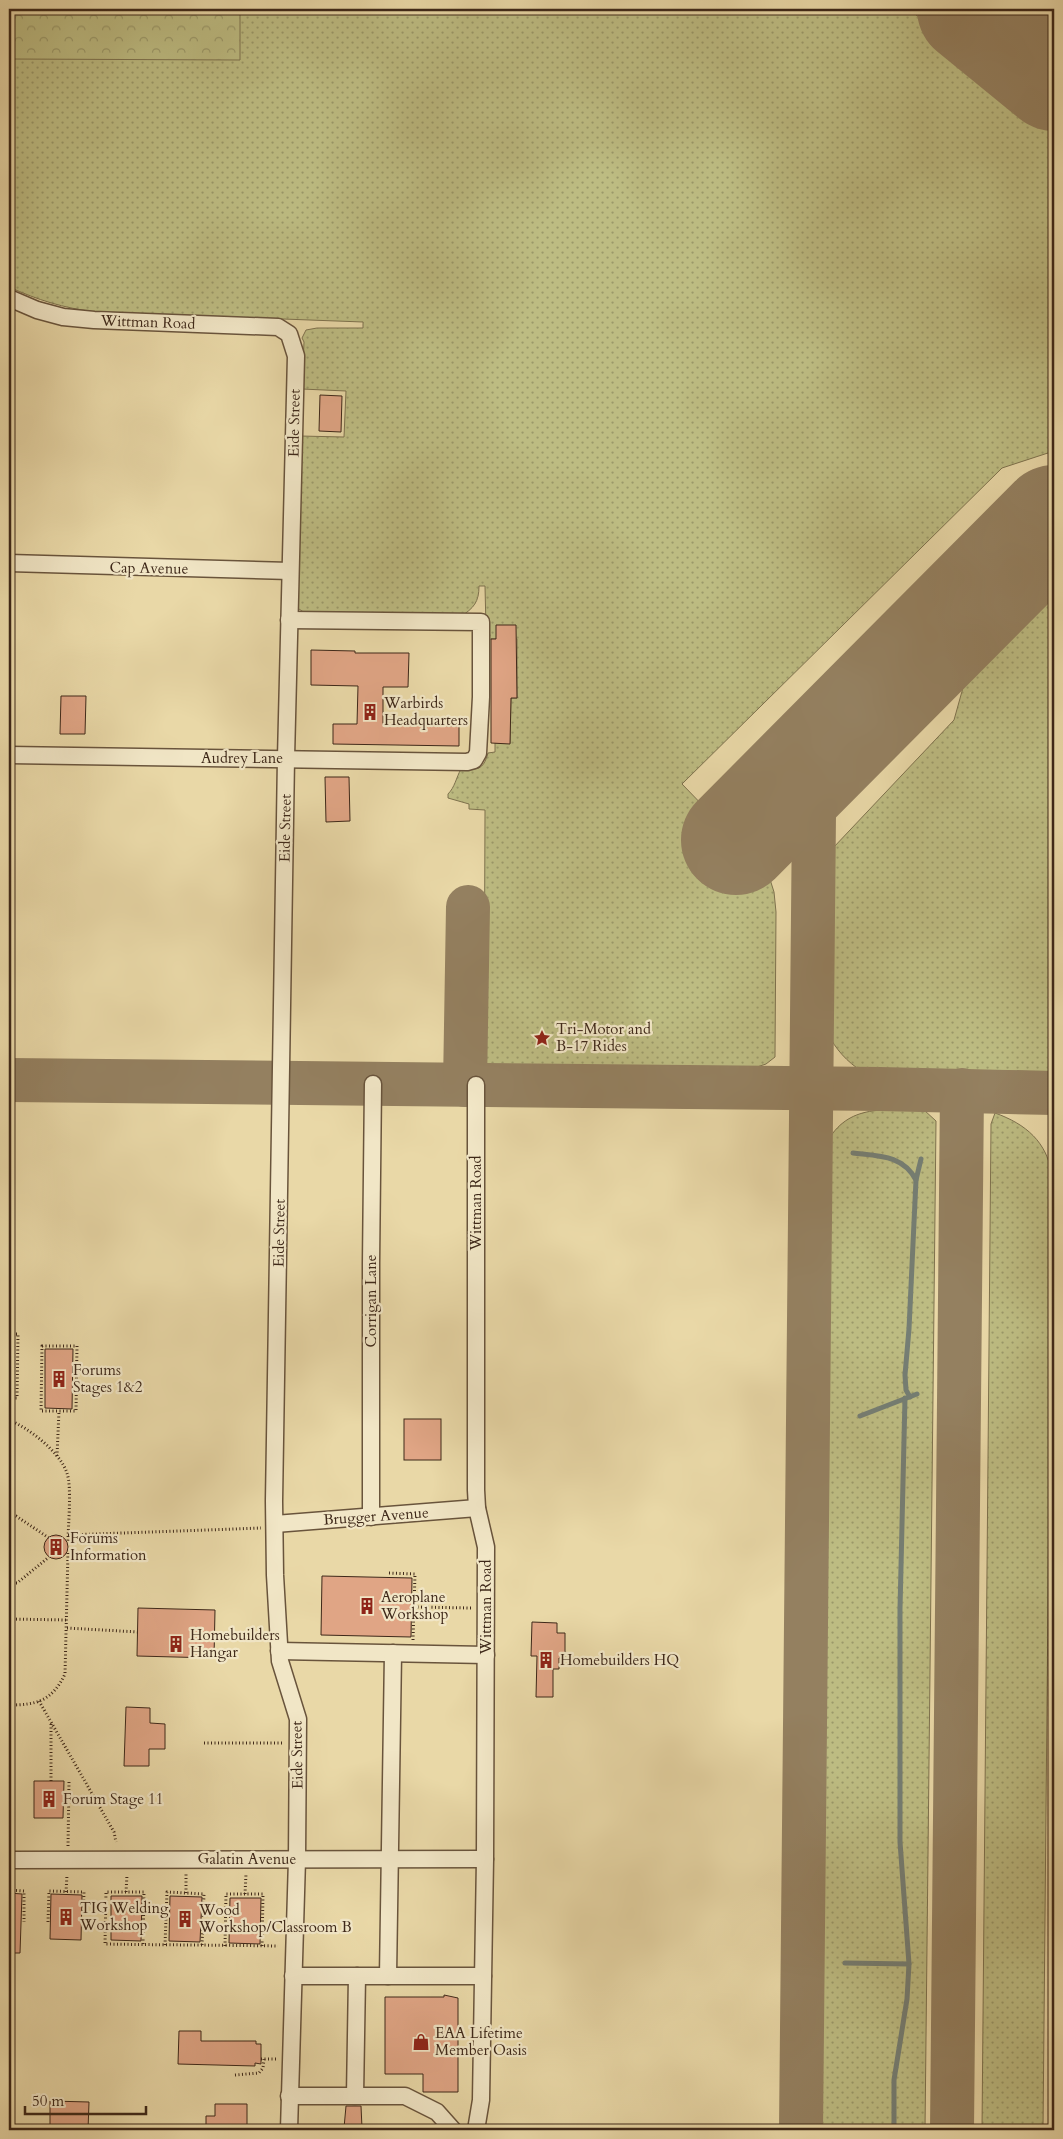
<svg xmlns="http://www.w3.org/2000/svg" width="1063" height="2139" font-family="Cardo,serif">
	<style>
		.grass { fill: url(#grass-dots); stroke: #7e724e }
		.forest { fill: url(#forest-crowns); stroke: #7e724e }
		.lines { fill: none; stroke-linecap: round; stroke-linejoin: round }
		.stream { stroke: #757e74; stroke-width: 5 }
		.taxiway { stroke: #948060; stroke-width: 44 }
		.runway { stroke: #948060; stroke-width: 110 }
		.building { fill: #e0a585; stroke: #3e2819 }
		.minor-casing { stroke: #69543c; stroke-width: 19 }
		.path { stroke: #3e2819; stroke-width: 3; stroke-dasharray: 1 2.5; stroke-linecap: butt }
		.minor { stroke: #f1e6c6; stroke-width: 16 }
		.labels { text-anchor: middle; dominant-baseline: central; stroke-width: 4.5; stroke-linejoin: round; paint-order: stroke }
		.street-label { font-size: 15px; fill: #3e2819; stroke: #f1e6c6 }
		.poi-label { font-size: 15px; fill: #3e2819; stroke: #f1e6c6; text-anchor: start }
	</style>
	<defs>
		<pattern id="grass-dots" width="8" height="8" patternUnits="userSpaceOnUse" patternTransform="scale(1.25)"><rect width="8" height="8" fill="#bdbc82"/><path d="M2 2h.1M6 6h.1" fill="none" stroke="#9b996a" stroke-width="1.8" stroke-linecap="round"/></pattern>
		<pattern id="forest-crowns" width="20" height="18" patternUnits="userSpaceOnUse" patternTransform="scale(1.25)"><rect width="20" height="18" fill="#bdbc82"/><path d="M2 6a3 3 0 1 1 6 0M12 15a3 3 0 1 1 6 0" fill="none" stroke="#9b996a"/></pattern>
	</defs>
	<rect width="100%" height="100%" fill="#e9d8a7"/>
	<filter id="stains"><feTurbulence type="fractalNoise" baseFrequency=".004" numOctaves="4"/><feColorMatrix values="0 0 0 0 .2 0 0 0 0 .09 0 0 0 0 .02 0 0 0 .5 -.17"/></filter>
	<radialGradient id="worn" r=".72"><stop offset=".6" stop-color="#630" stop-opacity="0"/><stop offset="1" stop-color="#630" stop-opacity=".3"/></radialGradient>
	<g class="grass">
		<path d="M9,9H909L1054,129V451L1002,468L682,784L768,873L774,892L776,912L775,1057L766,1064L754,1068L702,1072L484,1070L485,810L469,809V804L448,798V794C455,787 456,778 461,769C478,769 483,771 488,753L495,752V743H510L511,698H517V639H489L490,635L486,629L485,586H479C479,602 474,608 460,617L308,615L296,607L300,436L344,437L346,391L302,389L304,342L302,338L306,330L317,328H363V322L96,312C63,308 38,300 9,287Z"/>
		<path d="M1029,9H1054V29Z"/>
		<path d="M1054,575V1072L857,1068C842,1057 832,1044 825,1027L826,874L828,860L833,848L954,720L971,659Z"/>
		<path d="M924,1110L936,1121L925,2130H814L824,1148C845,1103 882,1110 924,1110Z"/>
		<path d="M995,1113C1026,1124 1047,1142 1052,1175L1043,2130H982L991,1124Z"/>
	</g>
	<path class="forest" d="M9,9H240V60L9,59Z"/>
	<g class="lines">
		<g class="stream">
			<path d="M853,1153C879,1156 903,1155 916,1180L909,1329L905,1375L906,1390L910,1397"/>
			<path d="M916,1180L921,1159"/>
			<path d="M860,1416L917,1394"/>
			<path d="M845,1963L909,1964"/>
			<path d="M894,2130V2080L907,1999L909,1964L900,1842V1609L905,1398"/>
		</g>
		<g class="taxiway">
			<path d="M9,1080L880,1089L1054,1093"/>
			<path d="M465,1085L468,907"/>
			<path d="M801,2130L814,814L817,768L837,738"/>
			<path d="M952,2130L962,1090"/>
		</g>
		<g class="runway">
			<path d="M972,9L1054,76"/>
			<path d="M736,840L1054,520"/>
		</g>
	</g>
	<g class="building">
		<path d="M320,395L342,396L341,432L319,431Z"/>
		<path d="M496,625H516L517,698H511L510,744L491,743V639H496Z"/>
		<path d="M311,650L355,651V653H409L408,687H383V725L459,726V746L333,744V724H357L358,686L311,685Z"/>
		<path d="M61,696H86L85,734H60Z"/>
		<path d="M325,777H349L350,821L326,822Z"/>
		<path d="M45,1349H73L72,1409L45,1408Z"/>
		<rect x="404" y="1419" width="37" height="41"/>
		<circle cx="56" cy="1547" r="12"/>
		<path d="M322,1576L412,1578L411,1637L321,1635Z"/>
		<path d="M138,1608L215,1610L214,1658L137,1656Z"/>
		<path d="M532,1622L557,1623V1633H565V1658H559V1669H553V1697H536L537,1656H531Z"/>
		<path d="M126,1707L150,1708V1723L165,1724V1749H149V1766H124Z"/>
		<path d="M34,1781H64L63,1818H34Z"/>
		<path d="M9,1893L22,1894L20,1953H9Z"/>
		<path d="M51,1894L82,1895L81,1940L50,1939Z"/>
		<path d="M111,1896H142L141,1941L111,1940Z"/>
		<path d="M170,1896L202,1897L200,1942L169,1941Z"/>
		<path d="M230,1898H261L260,1944L229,1943Z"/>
		<path d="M444,1995L458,1998V2092H423V2074H385V1997H444Z"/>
		<path d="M179,2031H201V2041H256V2044H261V2064L255,2063V2066L178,2064Z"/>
		<path d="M50,2101L89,2102L88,2130H50Z"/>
		<path d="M215,2104H247V2130L206,2129V2116H215Z"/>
		<path d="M346,2106H361L362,2128H344Z"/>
	</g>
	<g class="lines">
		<g class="minor-casing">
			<g id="minor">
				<path d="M9,298L37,310L63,317L94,320L278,327L289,334L296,356L286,758L274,1501L275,1575L280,1661L298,1719L297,1859L289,2130"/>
				<path d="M9,563L290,571"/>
				<path d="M9,755L467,762L474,760L478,753L481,697V622L289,620"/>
				<path d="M371,1517V1263L373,1084"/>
				<path d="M275,1524L477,1508"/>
				<path d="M279,1651L486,1655"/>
				<path d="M9,1860L485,1859"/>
				<path d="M293,1976H483"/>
				<path d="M388,1976L393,1653"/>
				<path d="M289,2096H405L437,2112L453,2130"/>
				<path d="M355,2096L357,1976"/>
				<path d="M476,2130L481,2100L485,1859L486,1547L477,1508L476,1490V1085"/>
			</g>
		</g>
		<g class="path">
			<path d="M9,1334H18L17,1398H9"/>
			<path d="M42,1346H77L76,1411H41Z"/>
			<path d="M9,1420C29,1428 60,1452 67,1473C72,1488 68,1525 68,1543"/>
			<path d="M57,1456L59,1411"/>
			<path d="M9,1515L16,1516L49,1538"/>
			<path d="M68,1535L261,1528"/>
			<path d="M389,1573L415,1574L413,1640"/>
			<path d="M9,1583H17L49,1557"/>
			<path d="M414,1607L471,1608"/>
			<path d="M9,1619L67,1620"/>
			<path d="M67,1628L138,1632"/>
			<path d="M39,1701L114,1832L116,1842"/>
			<path d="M9,1705C37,1705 52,1701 65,1674L68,1552"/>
			<path d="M204,1743H282"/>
			<path d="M51,1781V1724"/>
			<path d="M9,1813L10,1781"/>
			<path d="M68,1846L69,1782"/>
			<path d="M9,1890L24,1891V1922"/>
			<path d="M66,1892L67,1875"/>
			<path d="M126,1892L127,1875"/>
			<path d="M186,1893V1874"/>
			<path d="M245,1894L246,1874"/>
			<path d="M48,1922L49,1891L84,1892L83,1923"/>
			<path d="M143,1944L144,1892H106L105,1944C163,1945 221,1945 278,1946"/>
			<path d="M165,1945L167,1892L204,1894L202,1945"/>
			<path d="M225,1946L226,1894H263L262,1946"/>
			<path d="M261,2059H277"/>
			<path d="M235,2075L259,2073L263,2068L264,2059"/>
		</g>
		<use href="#minor" class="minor"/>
	</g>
	<defs>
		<g id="building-bare" transform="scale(1.35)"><path d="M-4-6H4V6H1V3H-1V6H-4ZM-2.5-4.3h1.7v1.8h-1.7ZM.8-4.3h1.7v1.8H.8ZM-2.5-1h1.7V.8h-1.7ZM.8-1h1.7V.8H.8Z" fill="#8f2418" stroke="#f1e6c6" stroke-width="2.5" paint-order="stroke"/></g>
		<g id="sight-bare" transform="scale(1.35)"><path d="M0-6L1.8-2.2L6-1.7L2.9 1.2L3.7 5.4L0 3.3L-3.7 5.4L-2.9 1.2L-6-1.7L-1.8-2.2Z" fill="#8f2418" stroke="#f1e6c6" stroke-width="2.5" paint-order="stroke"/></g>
		<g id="shop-bare" transform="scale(1.35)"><path d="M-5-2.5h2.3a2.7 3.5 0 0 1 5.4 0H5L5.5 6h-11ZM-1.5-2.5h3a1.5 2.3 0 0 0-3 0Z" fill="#8f2418" stroke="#f1e6c6" stroke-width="2.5" paint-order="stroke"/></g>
	</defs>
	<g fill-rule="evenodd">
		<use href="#building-bare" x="370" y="712"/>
		<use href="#sight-bare" x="542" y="1038"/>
		<use href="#building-bare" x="59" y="1379"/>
		<use href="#building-bare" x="56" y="1547"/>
		<use href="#building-bare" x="367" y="1606"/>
		<use href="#building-bare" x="176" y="1644"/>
		<use href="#building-bare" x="546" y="1660"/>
		<use href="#building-bare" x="49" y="1799"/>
		<use href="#building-bare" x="66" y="1917"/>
		<use href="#building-bare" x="185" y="1919"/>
		<use href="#shop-bare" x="421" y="2042"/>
	</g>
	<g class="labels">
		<g class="street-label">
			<text transform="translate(148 322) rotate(2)">Wittman Road</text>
			<text transform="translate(294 423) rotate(-89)">Eide Street</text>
			<text transform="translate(149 568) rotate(1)">Cap Avenue</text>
			<text x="242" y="758">Audrey Lane</text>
			<text transform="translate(285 828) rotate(-89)">Eide Street</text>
			<text transform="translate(476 1203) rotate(-90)">Wittman Road</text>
			<text transform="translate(279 1233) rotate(-89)">Eide Street</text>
			<text transform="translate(371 1301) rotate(-90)">Corrigan Lane</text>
			<text transform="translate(376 1516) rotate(-4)">Brugger Avenue</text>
			<text transform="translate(486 1607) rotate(-90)">Wittman Road</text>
			<text transform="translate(297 1755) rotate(-91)">Eide Street</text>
			<text x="247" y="1859">Galatin Avenue</text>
		</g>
		<g class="poi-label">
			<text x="384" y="703">Warbirds<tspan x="384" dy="17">Headquarters</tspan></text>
			<text x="556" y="1029">Tri-Motor and<tspan x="556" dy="17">B-17 Rides</tspan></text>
			<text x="73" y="1370">Forums<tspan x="73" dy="17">Stages 1&amp;2</tspan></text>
			<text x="70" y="1538">Forums<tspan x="70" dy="17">Information</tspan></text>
			<text x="381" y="1597">Aeroplane<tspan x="381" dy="17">Workshop</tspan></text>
			<text x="190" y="1635">Homebuilders<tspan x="190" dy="17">Hangar</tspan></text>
			<text x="560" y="1660">Homebuilders HQ</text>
			<text x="63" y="1799">Forum Stage 11</text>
			<text x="80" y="1908">TIG Welding<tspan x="80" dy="17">Workshop</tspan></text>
			<text x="199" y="1910">Wood<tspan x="199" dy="17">Workshop/Classroom B</tspan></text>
			<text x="435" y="2033">EAA Lifetime<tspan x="435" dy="17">Member Oasis</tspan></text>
		</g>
	</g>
	<rect width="1063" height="2139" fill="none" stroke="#e9d8a7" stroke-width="30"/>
	<rect x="10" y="10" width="1043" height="2119" fill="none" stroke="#3e2819" stroke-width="2.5"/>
	<rect x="15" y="15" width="1033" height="2109" fill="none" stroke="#3e2819"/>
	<path d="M25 2106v8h121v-8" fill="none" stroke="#3e2819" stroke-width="2.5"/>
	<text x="32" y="2106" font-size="15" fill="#3e2819" stroke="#f1e6c6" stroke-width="4" paint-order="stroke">50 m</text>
	<rect width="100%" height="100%" filter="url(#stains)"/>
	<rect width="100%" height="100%" fill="url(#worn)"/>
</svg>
